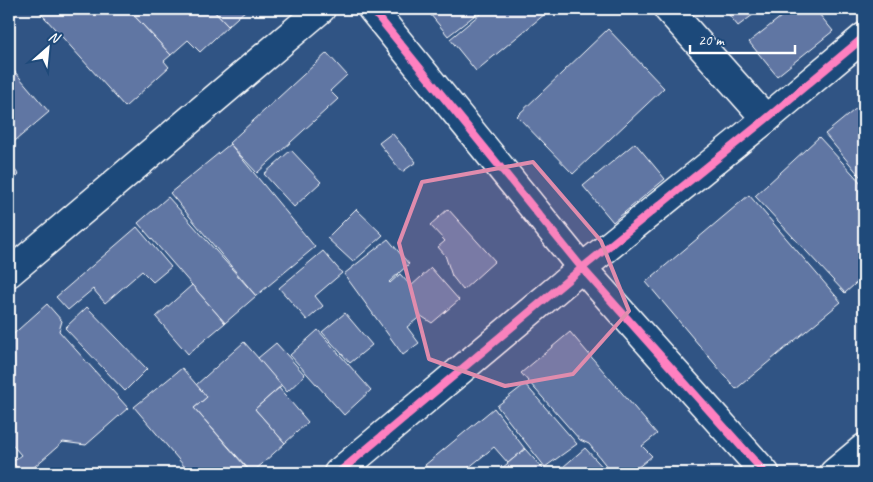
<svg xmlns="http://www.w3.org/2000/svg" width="873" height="482" font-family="Caveat,sans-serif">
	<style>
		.building { fill: #6076a3; stroke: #fff }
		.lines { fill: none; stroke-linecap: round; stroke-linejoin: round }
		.minor-casing { stroke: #fff; stroke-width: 31 }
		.minor { stroke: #1f4a7a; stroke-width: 28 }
		.cycleway-casing { stroke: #1f4a7a; stroke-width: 11 }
		.cycleway { stroke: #ff80c0; stroke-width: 8 }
		.marked { fill: #e08cad; fill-opacity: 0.2; stroke: #e08cad; stroke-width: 4; stroke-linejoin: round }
	</style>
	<rect width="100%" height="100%" fill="#305484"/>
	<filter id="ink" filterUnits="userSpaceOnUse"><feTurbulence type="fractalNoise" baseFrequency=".02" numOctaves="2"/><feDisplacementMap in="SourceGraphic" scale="10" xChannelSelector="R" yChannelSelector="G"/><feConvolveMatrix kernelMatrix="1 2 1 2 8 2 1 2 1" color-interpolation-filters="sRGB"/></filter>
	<g filter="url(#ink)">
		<g class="building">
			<path d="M9,9H16L9,15Z"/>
			<path d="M37,9H128L171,55L164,61L169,67L125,107Z"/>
			<path d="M128,9H212L228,26L200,52L188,40L171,55Z"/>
			<path d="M212,9H247L228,26Z"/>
			<path d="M426,9H483L448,36Z"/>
			<path d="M486,9H551L476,71L450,39Z"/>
			<path d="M724,9H761L738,26Z"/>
			<path d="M791,9H815L833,31L777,76L749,42Z"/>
			<path d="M608,29L664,88L573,174L517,116Z"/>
			<path d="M327,53L347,75L330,91L338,99L257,173L229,143Z"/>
			<path d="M9,65L49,112L9,146Z"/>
			<path d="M864,102V181L825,134Z"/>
			<path d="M392,133L416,162L402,172L379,143Z"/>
			<path d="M819,137L864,186V276L845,293L755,196Z"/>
			<path d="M635,143L665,179L613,222L583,186Z"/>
			<path d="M230,144L315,247L256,296L170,193Z"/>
			<path d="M291,150L321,182L294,207L264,174Z"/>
			<path d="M9,163L19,175L9,184Z"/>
			<path d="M749,195L841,302L736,389L646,282Z"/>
			<path d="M168,197L256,296L225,323L138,223Z"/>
			<path d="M356,209L383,235L353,262L327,238Z"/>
			<path d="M448,209L495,261L463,290L452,276L445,255L438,247L445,241L430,225Z"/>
			<path d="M137,227L171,267L153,282L142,271L105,303L93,289L68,310L56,297Z"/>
			<path d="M388,239L409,264L389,282L390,283L400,274L411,286L431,268L459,300L432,323L421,316L407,327L419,343L403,355L344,274Z"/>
			<path d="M323,251L342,273L315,296L323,306L307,320L279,288Z"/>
			<path d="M192,285L225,323L188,354L156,317Z"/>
			<path d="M47,304L62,321L59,331L128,408L86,445L63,442L27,473H22L12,462L21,455L9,441V338Z"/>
			<path d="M87,307L147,369L125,391L65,328Z"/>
			<path d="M345,313L372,345L350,363L322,332Z"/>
			<path d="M318,330L371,390L344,415L290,355Z"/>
			<path d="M570,332L657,434L642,446L652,456L631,473H612L589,444L580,440L521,373Z"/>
			<path d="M244,342L282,385L255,409L285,443L252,473L194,408L207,397L196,385Z"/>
			<path d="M276,343L305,375L287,392L258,358Z"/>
			<path d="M182,368L207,397L194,408L251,473H190L134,407Z"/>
			<path d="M525,384L577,444L545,467L497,406Z"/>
			<path d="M279,388L308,422L285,443L255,409Z"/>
			<path d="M494,408L525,449L508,463L494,447L462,473H452L450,471L448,473H432L425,465Z"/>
			<path d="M585,448L608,473H556Z"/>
			<path d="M525,449L543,469L538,473H496Z"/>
		</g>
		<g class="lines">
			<g class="minor-casing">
				<g id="minor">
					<path d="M372,9L582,268L765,473"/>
					<path d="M668,9L766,119"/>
					<path d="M9,273L321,9"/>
					<path d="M338,473L582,268L766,119L864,37"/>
					<path d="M834,473L864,448"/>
				</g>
			</g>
			<use href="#minor" class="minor"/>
			<g class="cycleway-casing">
				<g id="cycleway">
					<path d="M372,9L582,268L765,473"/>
					<path d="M338,473L582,268L766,119L864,37"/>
				</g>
			</g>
			<use href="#cycleway" class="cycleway"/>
		</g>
	</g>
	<path class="marked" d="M533,162L601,241L629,311L573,374L505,386L429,359L399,243L422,182Z"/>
	<rect width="873" height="482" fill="none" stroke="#1f4a7a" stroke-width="30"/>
	<rect x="15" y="15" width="843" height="452" fill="none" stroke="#fff" stroke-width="2" filter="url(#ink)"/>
	<g transform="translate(48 48) rotate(27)" stroke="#1f4a7a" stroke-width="4" paint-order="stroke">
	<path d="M0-4L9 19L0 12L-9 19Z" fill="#ffffff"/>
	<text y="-8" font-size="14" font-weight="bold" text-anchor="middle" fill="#ffffff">N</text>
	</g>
	<path d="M690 45v8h105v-8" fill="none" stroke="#ffffff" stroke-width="2.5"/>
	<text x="698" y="45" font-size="15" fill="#ffffff" stroke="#1f4a7a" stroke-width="4" paint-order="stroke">20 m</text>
</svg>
